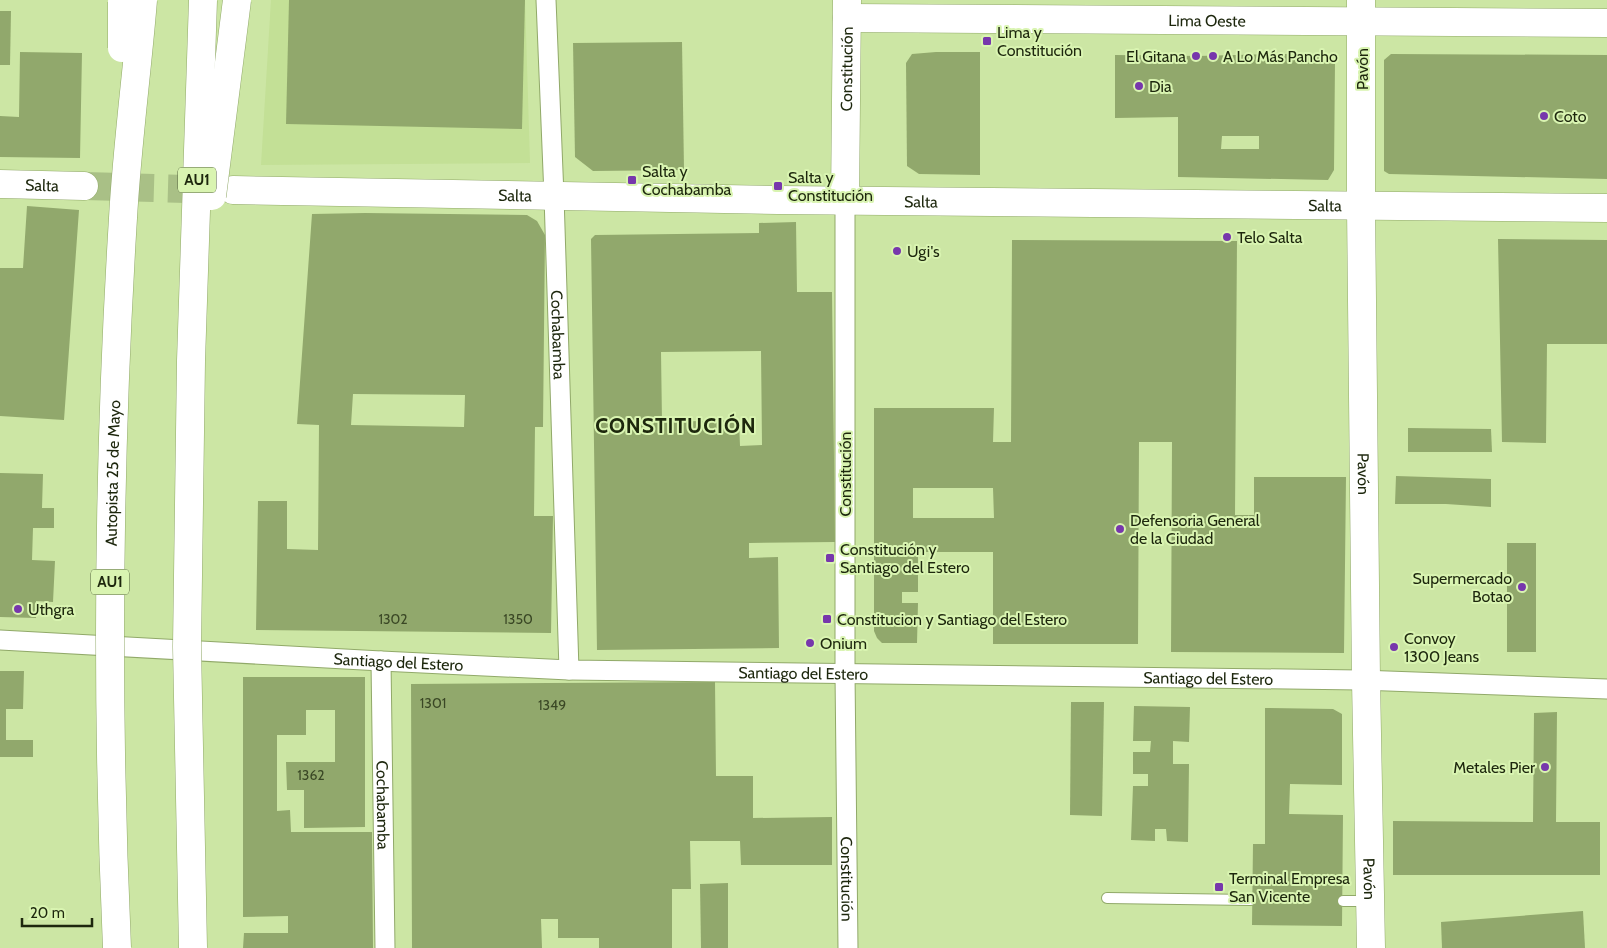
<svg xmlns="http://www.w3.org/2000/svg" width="1607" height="948" font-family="Cabin,sans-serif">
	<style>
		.built { fill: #c3e096 }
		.building { fill: #91a86c; fill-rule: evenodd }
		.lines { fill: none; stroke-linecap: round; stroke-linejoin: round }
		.secondary-tunnel { stroke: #a9c086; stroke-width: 28; stroke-dasharray: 28 14; stroke-linecap: butt }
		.lane-casing { stroke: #91a969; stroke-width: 12 }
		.street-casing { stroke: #91a969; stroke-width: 21 }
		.secondary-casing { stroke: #91a969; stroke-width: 29 }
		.lane { stroke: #fff; stroke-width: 10 }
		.street { stroke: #fff; stroke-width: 19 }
		.secondary { stroke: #fff; stroke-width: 28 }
		.highway-bridge-casing { stroke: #91a969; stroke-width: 29; stroke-linecap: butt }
		.highway-bridge { stroke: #fff; stroke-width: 28 }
		.poi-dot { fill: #7737ac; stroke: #d9f4b1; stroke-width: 2 }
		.labels { text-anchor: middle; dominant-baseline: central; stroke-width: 4; stroke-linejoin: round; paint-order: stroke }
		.number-label { font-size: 14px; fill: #3a4725 }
		.shield { fill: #d9f4b1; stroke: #55643e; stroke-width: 1 }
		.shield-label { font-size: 15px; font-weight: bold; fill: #1d270d }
		.street-label { font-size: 16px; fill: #1d270d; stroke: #d9f4b1 }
		.poi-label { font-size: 16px; fill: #1d270d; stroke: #d9f4b1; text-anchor: start }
		.district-label { font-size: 21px; font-weight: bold; letter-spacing: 1px; fill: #1d270d; stroke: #d9f4b1 }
	</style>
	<rect width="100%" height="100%" fill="#cce6a4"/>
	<path class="built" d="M271,0H525L530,163L261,165Z"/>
	<g class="building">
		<path d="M289,0H525L522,129L286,124Z"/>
		<path d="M0,11H11L10,65H0Z"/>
		<path d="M682,42L684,170L593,171L575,157L573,43Z"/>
		<path d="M20,52L82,53L80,158L0,157V116L19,117Z"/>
		<path d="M936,52H980V175L919,174L907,166L906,63L912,54Z"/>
		<path d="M1274,54H1328L1335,62L1334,170L1328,180L1178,177V117L1115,118V55L1198,56ZM1222,136H1259V149H1221Z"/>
		<path d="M1391,54L1607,55V179L1389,174L1384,171V60Z"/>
		<path d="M27,206L79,210L64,420L0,416V268H23Z"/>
		<path d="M365,213L527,215L537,221L545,235L543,427H535L534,516H553L551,633L256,630L258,501H287V549L318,550L319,425L297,424L312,214ZM353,394L465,395L464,427L351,425Z"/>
		<path d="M796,222L797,292H832L835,542L749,543V558L778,557L779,648L597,650L591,239L595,235L759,233V223ZM761,351L762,445L740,446L739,420L662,422L661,352Z"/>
		<path d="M1498,239L1607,240V344H1547L1546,443L1502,442Z"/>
		<path d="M1012,240L1237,241L1235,515H1254V477H1346L1344,653L1171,652L1172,442H1139L1138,644H993V552H918V592H902V603H918L917,643H882L877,638L874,631V408H994L993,442H1011ZM913,488H993L994,518H913Z"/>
		<path d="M1408,428L1491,429L1492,452H1408Z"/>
		<path d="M0,473L43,474L42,508H54V528H33L32,560L55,561L53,602L36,601V618L0,617Z"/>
		<path d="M1396,476L1491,479V507L1446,504H1395Z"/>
		<rect x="1507" y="543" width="29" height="109"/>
		<path d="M0,671H24L23,709H6V740H33V757H0Z"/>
		<path d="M243,677H365V827L304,828V790H287L286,762H335V710H306V735H277V811L290,810L291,832H372L373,948H243L244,933H288V916L243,917Z"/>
		<path d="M715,682L716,776H753V818L832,817V865H741L740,841H690L691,889H672V948H599V938H558V919H541L542,948H412L411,684Z"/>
		<path d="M1071,702H1104L1102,816L1070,815Z"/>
		<path d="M1134,706L1190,707L1189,742L1173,741V764H1189L1188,842L1167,841L1166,829H1155V841L1131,840L1133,786H1148V774H1133V752H1150L1151,741H1133Z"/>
		<path d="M1265,708L1333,709L1342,714V785L1290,784L1289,814L1343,815L1342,926L1252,925L1253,844H1265Z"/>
		<path d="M1557,712L1556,822H1600V875H1393V821L1533,822L1534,713Z"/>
		<path d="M728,883V948H701L700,884Z"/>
		<path d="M1583,911L1585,948H1442L1441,922Z"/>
	</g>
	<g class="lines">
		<path class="secondary-tunnel" d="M84,186L219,190"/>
		<g class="lane-casing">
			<g id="lane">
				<path d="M1107,898L1251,900"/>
				<path d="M1343,901H1369"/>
			</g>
		</g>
		<g class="street-casing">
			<g id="street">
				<path id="s1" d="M546,0L554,196L569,670"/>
				<path id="s2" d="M845,201V673L848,948"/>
				<path id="s3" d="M0,640L381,661L569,670L1360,680L1607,689"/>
				<path id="s4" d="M381,661L385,948"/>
			</g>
		</g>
		<g class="secondary-casing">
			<g id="secondary">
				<path id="s5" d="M1361,0V206L1366,680L1371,948"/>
				<path id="s6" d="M847,18L1607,23"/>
				<path id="s7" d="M0,184L84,186"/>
				<path id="s8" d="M233,190L778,200L1607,208"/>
				<path id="s9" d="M845,201L847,0"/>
			</g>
		</g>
		<use href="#lane" class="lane"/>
		<use href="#street" class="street"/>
		<use href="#secondary" class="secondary"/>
		<g class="highway-bridge-casing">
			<g id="highway-bridge">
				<path d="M122,2V48"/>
				<path d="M212,196L237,0"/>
				<path id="s10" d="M117,948C106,705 108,461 123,218C127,146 137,73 143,0"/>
				<path d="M193,948L187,647L191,361L203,0"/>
			</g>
		</g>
		<use href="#highway-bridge" class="highway-bridge"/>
	</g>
	<g class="poi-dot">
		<rect x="982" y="36" width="10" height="10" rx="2.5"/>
		<circle cx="1196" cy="56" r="5"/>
		<circle cx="1213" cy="56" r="5"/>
		<circle cx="1139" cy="86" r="5"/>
		<circle cx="1544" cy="116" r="5"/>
		<rect x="627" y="175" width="10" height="10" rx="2.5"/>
		<rect x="773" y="181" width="10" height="10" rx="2.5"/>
		<circle cx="1227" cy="237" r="5"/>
		<circle cx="897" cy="251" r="5"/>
		<circle cx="1120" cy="529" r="5"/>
		<rect x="825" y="553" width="10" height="10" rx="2.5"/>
		<circle cx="1522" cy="587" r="5"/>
		<circle cx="18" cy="609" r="5"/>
		<rect x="822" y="614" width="10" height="10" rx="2.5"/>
		<circle cx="810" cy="643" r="5"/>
		<circle cx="1394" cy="647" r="5"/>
		<circle cx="1545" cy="767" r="5"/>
		<rect x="1214" y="882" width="10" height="10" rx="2.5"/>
	</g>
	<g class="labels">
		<g class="number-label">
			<text x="393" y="619">1302</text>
			<text x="518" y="619">1350</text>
			<text x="433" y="703">1301</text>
			<text x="552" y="705">1349</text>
			<text x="311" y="775">1362</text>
		</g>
		<g class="shield">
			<rect x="178" y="167.5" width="38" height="25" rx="4"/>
			<rect x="91" y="569.5" width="38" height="25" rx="4"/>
		</g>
		<g class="shield-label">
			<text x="197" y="180">AU1</text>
			<text x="110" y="582">AU1</text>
		</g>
		<g class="street-label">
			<text stroke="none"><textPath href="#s6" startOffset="360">Lima Oeste</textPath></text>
			<text stroke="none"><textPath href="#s9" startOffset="132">Constitución</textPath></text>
			<text transform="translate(1362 69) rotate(-90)">Pavón</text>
			<text stroke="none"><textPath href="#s7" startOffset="42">Salta</textPath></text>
			<text stroke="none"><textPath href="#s8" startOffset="282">Salta</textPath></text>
			<text stroke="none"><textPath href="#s8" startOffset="688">Salta</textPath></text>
			<text stroke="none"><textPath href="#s8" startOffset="1092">Salta</textPath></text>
			<text stroke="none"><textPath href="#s1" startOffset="335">Cochabamba</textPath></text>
			<text stroke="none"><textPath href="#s10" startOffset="475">Autopista 25 de Mayo</textPath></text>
			<text transform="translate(845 474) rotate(-90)">Constitución</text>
			<text stroke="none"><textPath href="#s5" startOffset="474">Pavón</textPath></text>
			<text stroke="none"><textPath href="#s3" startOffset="399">Santiago del Estero</textPath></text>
			<text stroke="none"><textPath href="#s3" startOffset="804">Santiago del Estero</textPath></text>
			<text stroke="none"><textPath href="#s3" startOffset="1209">Santiago del Estero</textPath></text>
			<text stroke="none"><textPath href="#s4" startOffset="144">Cochabamba</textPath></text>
			<text stroke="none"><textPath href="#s2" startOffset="678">Constitución</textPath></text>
			<text stroke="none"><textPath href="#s5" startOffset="879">Pavón</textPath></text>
		</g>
		<g class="poi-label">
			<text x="997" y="32">Lima y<tspan x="997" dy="18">Constitución</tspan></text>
			<text x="1186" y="56" text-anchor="end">El Gitana</text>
			<text x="1223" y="56">A Lo Más Pancho</text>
			<text x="1149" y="86">Dia</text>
			<text x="1554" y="116">Coto</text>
			<text x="642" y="171">Salta y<tspan x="642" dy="18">Cochabamba</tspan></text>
			<text x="788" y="177">Salta y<tspan x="788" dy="18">Constitución</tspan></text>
			<text x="1237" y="237">Telo Salta</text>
			<text x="907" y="251">Ugi's</text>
			<text x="1130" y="520">Defensoria General<tspan x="1130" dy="18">de la Ciudad</tspan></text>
			<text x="840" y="549">Constitución y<tspan x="840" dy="18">Santiago del Estero</tspan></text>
			<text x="1512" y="578" text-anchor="end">Supermercado<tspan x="1512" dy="18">Botao</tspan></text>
			<text x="28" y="609">Uthgra</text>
			<text x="837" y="619">Constitucion y Santiago del Estero</text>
			<text x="1404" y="638">Convoy<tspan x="1404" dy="18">1300 Jeans</tspan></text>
			<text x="820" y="643">Onium</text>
			<text x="1535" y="767" text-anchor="end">Metales Pier</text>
			<text x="1229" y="878">Terminal Empresa<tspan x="1229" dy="18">San Vicente</tspan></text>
		</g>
		<g class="district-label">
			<text x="676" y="425">CONSTITUCIÓN</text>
		</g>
	</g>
	<path d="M22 918v8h70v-8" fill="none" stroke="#1d270d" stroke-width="2.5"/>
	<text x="30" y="918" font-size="15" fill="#1d270d" stroke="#d9f4b1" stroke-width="4" paint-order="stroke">20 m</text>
</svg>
